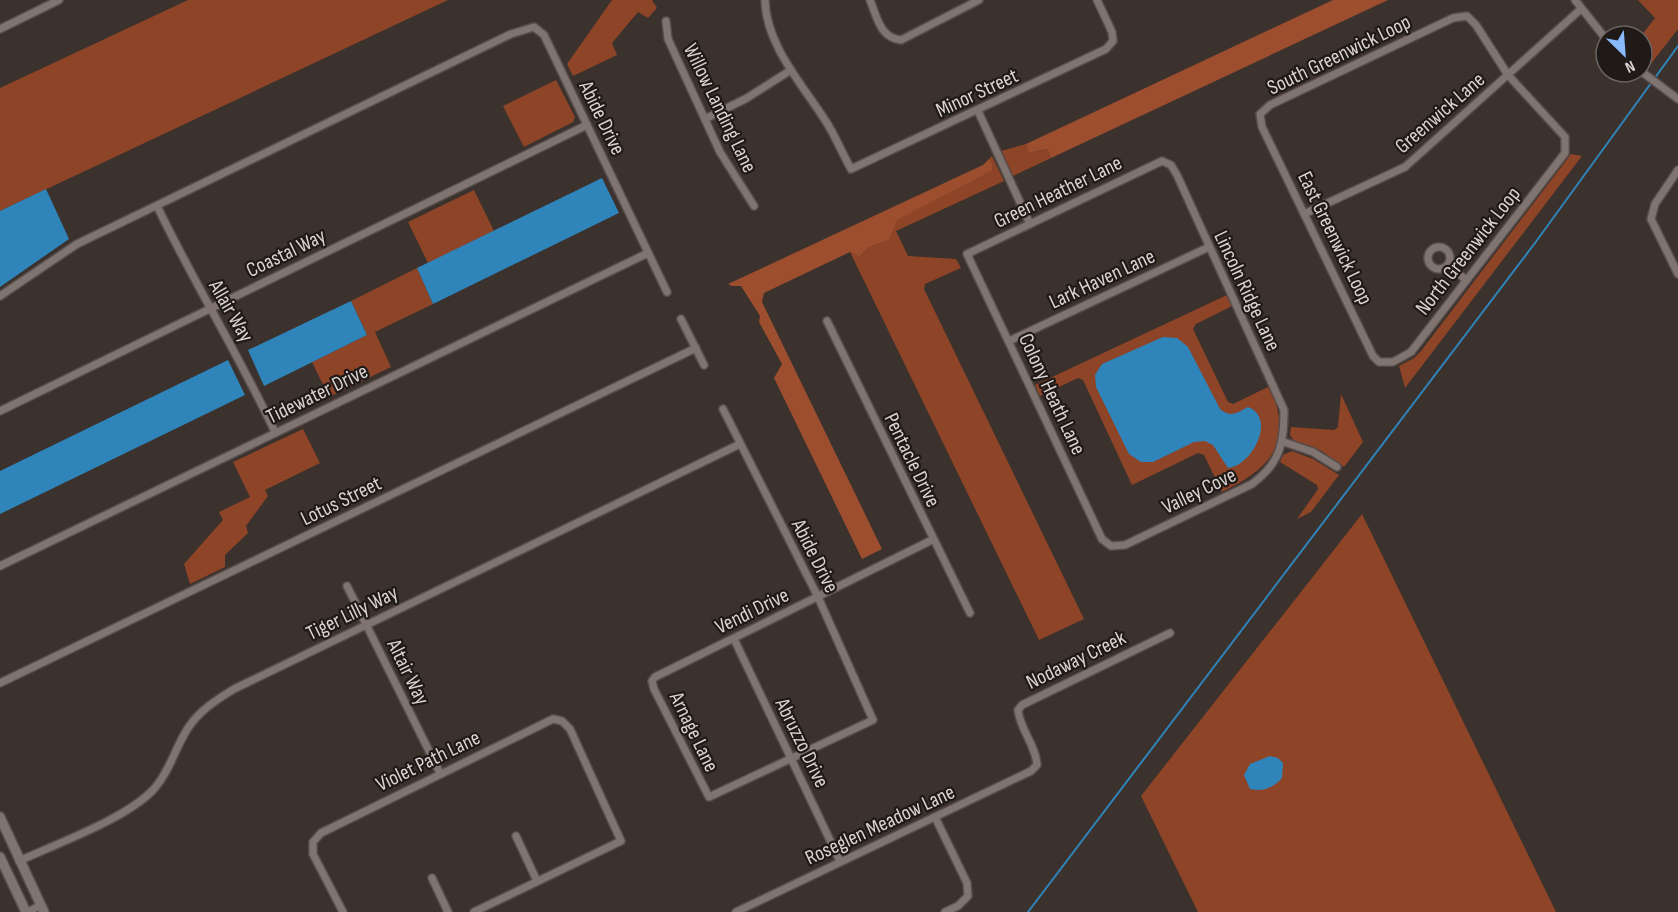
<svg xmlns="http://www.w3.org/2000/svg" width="1678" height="912" font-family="'Sofia Sans Condensed',sans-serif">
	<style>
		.green { fill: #8e4427 }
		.forest { fill: #9d4e2f }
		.water { fill: #2f84ba }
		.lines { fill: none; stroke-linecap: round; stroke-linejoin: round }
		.stream { stroke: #2f84ba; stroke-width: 2 }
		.minor-casing { stroke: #564d4a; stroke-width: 10 }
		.secondary-casing { stroke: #564d4a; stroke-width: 12 }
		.minor { stroke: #807470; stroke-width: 7 }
		.secondary { stroke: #807470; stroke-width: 9 }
		.labels { text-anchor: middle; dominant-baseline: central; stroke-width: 4.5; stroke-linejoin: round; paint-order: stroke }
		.street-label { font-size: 21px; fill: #dad3d1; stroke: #1f1a18 }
	</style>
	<rect width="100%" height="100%" fill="#3b312d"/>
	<g class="green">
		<path d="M188,0H448L0,211V88Z"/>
		<path d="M612,0H652L657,8L648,18L638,12L612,43L617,55L573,76L567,64Z"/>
		<path d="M1638,0H1678V29L1650,65L1642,58L1641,36L1655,18Z"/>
		<path d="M556,80L575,117L573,122L524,147L503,106Z"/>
		<path d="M1026,144L1030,153L1047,149L1051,158L1013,176L1001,151Z"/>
		<path d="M1571,154L1582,156L1405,388L1399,366L1414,358L1421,351Z"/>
		<path d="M992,156L1004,181L896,231L908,256L956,259L961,268L925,284L924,289L1084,619L1039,640L850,252L859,257L869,247L889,240L896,220L992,171L993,165L989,159Z"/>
		<path d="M474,190L494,231L428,263L408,222Z"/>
		<path d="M417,268L433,304L375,332L391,367L329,397L312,362L367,335L351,301Z"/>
		<path d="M1227,295L1232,306L1196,324L1193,329L1228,402L1233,404L1270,386C1293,443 1273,467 1222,492L1204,455L1198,453L1132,485L1083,380L1078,378L1040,396L1035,385Z"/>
		<path d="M1341,394L1363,442L1344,467L1320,450L1294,441L1290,435L1291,427L1334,430L1338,427Z"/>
		<path d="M303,429L320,463L265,490L268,496L246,526L248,533L225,555V567L190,584L184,564L223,520L219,512L250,497L233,462Z"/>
		<path d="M1292,451L1313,459L1339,475L1311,512L1297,519L1318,489L1317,485L1280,462L1283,455Z"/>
		<path d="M1362,514L1556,912H1198L1141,796Z"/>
	</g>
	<g class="forest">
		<path d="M1333,0H1388L1051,158L1047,149L1029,153L1026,144Z"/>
		<path d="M989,159L993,165L992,171L897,220L889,240L869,247L859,257L850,252L764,293L762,302L882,549L862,559L774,378L782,364L759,322L760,316L741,286H732L728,284L983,165Z"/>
	</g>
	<g class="water">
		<path d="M602,178L619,213L433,304L417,268Z"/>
		<path d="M46,189L69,239L0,287V211Z"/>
		<path d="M351,301L367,335L264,386L248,350Z"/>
		<path d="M1163,337L1177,338L1188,347L1220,409C1231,418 1237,413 1248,407C1277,418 1252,466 1228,468L1213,445L1205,441L1194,442L1153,462H1141L1129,454L1096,387L1095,375L1102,364Z"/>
		<path d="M228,360L245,395L0,514V471Z"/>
		<path d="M1270,756L1278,758L1283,763L1282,778C1273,788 1263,792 1250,789L1244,775L1250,764Z"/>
	</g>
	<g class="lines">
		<path class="stream" d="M1028,912L1535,243L1678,46"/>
		<g class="minor-casing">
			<g id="minor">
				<path d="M765,0C766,45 802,84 825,120C835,135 842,153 851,169L1106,49L1113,41L1112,32L1097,0"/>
				<path d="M870,0C877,17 880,38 901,40L979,0"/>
				<path d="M1575,0L1606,39"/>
				<path d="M1467,16L1476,25L1508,75L1565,137V153L1411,352L1393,362H1379L1373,356L1262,127L1260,114L1270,105L1453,18Z"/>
				<path d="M666,21L668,39L720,152L754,206"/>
				<path d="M0,29L59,0"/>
				<path d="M1642,72L1678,99"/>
				<path d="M978,111L1030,224"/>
				<path d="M705,119L747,98L791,70"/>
				<path d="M1162,161L1171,165L1177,175L1284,410C1284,444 1280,463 1252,484L1125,545L1111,546L1102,539L967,254Z"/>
				<path d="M1678,170L1655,204L1651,219L1678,274"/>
				<path d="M157,206C194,283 239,355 275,432"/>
				<path d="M1304,214L1405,167L1581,9"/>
				<circle cx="1439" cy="258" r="11"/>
				<path d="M1448,265L1465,279"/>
				<path d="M0,296L77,244L511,34L534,27L544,35L667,292"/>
				<path d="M681,319L704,365"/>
				<path d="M827,321L970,613"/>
				<path d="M1009,341L1209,247"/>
				<path d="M723,409L818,597L873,720L709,797L654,689L652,681L655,677L932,540"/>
				<path d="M0,411L587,125"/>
				<path d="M1284,442L1313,452L1337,467"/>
				<path d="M0,566L648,253"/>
				<path d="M347,586L440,773"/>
				<path d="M734,639L840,861"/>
				<path d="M0,683L696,348"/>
				<path d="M935,817L967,883L968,896L958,906L945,912"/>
				<path d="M516,836L537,881"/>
				<path d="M19,861C58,843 126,819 154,789C170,771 175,748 188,728C199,711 216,700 234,689L740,444"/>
				<path d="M432,878L448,912"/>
				<path d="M28,912L41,905"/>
				<path d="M343,912L313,854V842L321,833L553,719L562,721L570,729L621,841L474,912"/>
				<path d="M736,912L1031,771L1037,765C1036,745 1020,730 1018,710L1022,705L1170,633"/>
			</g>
		</g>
		<g class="secondary-casing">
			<g id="secondary">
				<path d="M0,817L44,912"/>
				<path d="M0,857L26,912"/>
			</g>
		</g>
		<use href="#minor" class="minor"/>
		<use href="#secondary" class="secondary"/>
	</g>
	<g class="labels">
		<g class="street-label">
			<text transform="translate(1339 55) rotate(-26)">South Greenwick Loop</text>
			<text transform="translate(977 93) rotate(-25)">Minor Street</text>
			<text transform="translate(720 108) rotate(64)">Willow Landing Lane</text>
			<text transform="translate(1440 113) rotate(-41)">Greenwick Lane</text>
			<text transform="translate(602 118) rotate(64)">Abide Drive</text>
			<text transform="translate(1058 192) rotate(-26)">Green Heather Lane</text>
			<text transform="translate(1335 238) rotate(64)">East Greenwick Loop</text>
			<text transform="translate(1468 251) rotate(-52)">North Greenwick Loop</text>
			<text transform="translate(286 253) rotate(-26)">Coastal Way</text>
			<text transform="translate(1102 279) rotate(-25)">Lark Haven Lane</text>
			<text transform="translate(1247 291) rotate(65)">Lincoln Ridge Lane</text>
			<text transform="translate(231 311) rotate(60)">Allair Way</text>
			<text transform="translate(317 394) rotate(-26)">Tidewater Drive</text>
			<text transform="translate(1052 394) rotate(65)">Colony Heath Lane</text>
			<text transform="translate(912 460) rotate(64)">Pentacle Drive</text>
			<text transform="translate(1199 491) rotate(-26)">Valley Cove</text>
			<text transform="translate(341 501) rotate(-26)">Lotus Street</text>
			<text transform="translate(815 556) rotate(63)">Abide Drive</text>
			<text transform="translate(752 611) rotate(-26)">Vendi Drive</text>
			<text transform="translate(352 613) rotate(-26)">Tiger Lilly Way</text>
			<text transform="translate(1076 660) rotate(-26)">Nodaway Creek</text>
			<text transform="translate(408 672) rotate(64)">Altair Way</text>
			<text transform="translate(694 732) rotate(64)">Arnage Lane</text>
			<text transform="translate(802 743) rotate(64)">Abruzzo Drive</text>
			<text transform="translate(428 761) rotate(-26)">Violet Path Lane</text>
			<text transform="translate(880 825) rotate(-25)">Roseglen Meadow Lane</text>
		</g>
	</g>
	<g transform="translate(1624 54) rotate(155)"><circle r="28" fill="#1f1a18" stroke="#6a6462" stroke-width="1.5"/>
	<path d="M0-4.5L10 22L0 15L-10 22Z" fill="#88bafc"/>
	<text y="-9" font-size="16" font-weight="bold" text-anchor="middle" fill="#dad3d1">N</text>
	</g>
</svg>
